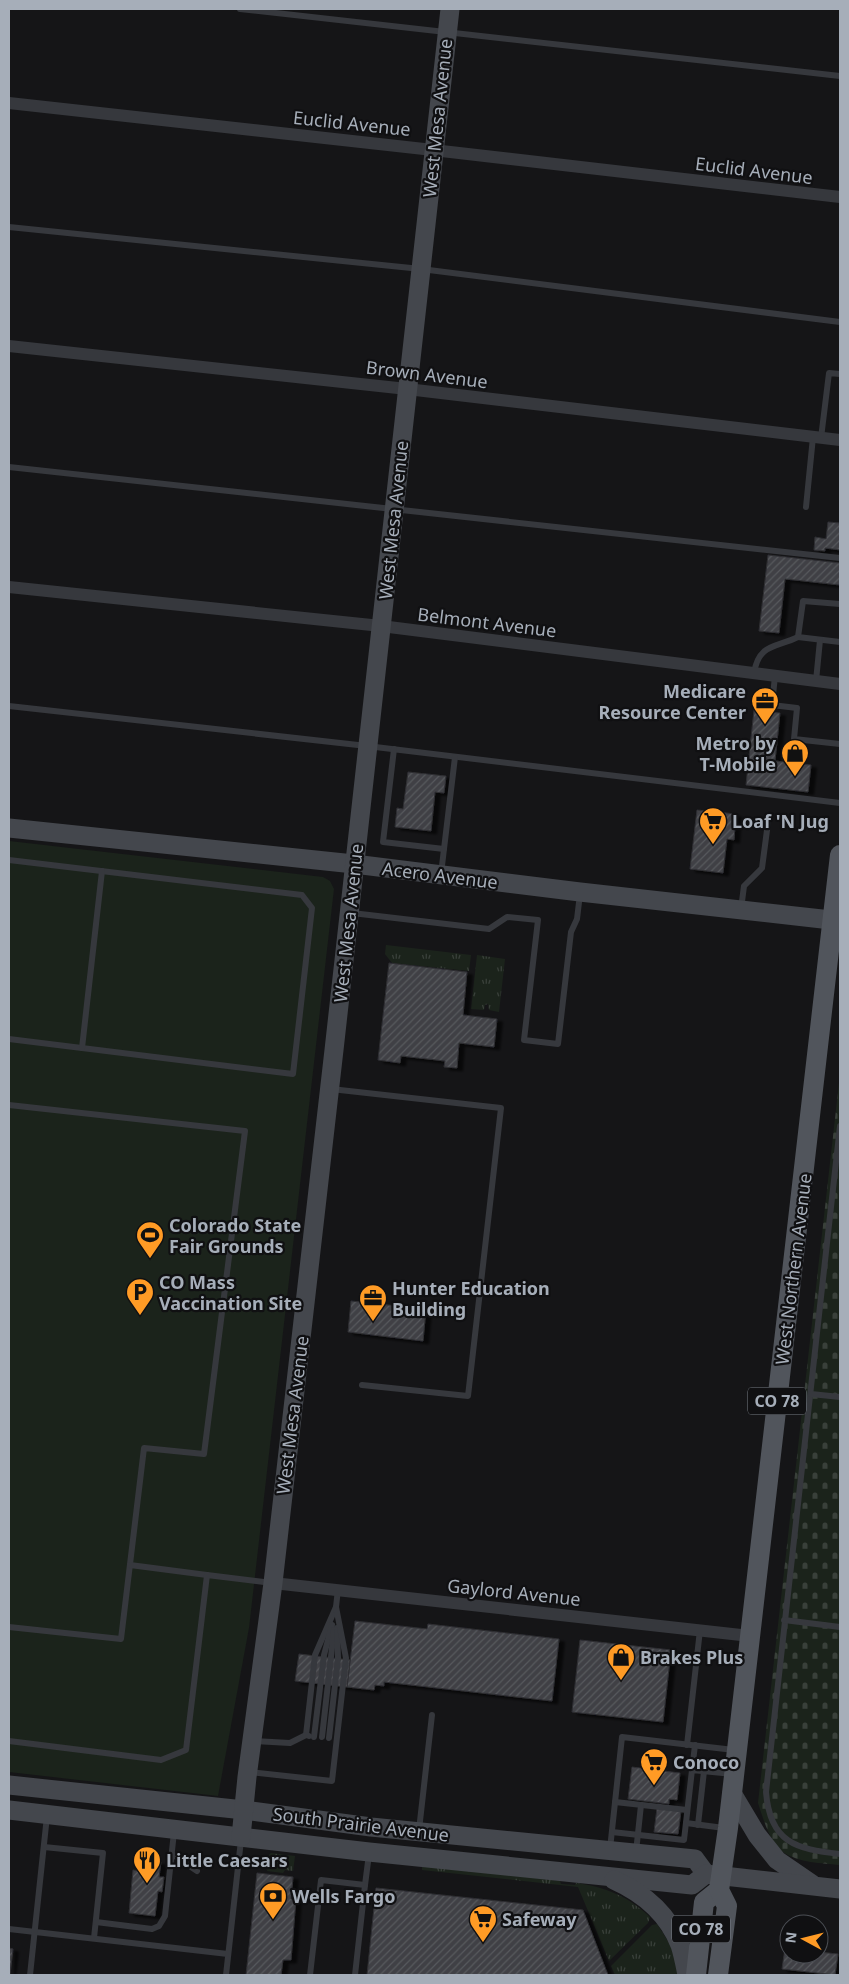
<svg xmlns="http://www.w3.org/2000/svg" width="849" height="1984" font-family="'Noto Sans',sans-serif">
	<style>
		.grass { fill: url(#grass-tufts) }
		.cemetery { fill: url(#cemetery-stones) }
		.park { fill: #1b231b }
		.building { fill: url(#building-hatch); stroke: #2f2f33; filter: url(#shadow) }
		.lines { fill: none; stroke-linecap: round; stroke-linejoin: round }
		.lane { stroke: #36383d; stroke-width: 6 }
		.street { stroke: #36383d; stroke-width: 12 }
		.secondary { stroke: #44474d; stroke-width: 19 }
		.primary { stroke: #51555c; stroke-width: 20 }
		.labels { text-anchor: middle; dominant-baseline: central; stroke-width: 4.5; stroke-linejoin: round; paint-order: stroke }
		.shield { fill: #101012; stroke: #797f87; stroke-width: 1 }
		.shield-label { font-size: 16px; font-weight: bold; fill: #a6aeb9 }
		.street-label { font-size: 18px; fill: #a6aeb9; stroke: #101012 }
		.poi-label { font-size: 18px; font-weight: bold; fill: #a6aeb9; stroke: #101012; text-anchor: start }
	</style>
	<defs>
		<pattern id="grass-tufts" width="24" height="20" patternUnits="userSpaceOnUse" patternTransform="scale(1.25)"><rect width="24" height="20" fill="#1b231b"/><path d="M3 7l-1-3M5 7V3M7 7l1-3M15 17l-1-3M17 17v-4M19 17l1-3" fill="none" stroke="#39403a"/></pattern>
		<pattern id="cemetery-stones" width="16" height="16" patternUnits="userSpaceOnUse" patternTransform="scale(1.25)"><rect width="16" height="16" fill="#1b231b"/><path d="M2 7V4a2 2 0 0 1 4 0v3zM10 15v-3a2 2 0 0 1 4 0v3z" fill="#39403a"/></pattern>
		<pattern id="building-hatch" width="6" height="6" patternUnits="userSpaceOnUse" patternTransform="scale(1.25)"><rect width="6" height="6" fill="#3f4045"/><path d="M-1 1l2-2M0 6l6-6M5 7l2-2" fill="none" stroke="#58595e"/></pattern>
		<filter id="shadow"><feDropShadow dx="5.5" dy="3" stdDeviation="1" flood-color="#0009"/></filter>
	</defs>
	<rect width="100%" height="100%" fill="#151517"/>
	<g class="grass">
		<path d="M386,945L471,955L469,971L392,963L385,954Z"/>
		<path d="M477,955L505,959L499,1012L489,1010L488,1004L485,1005L484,1010L471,1009Z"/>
		<path d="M271,1853L295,1856L293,1871L285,1870L283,1873L267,1871L268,1867H262V1861Z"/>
		<path d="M422,1864L560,1881L561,1884L575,1885L576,1883C605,1887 628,1896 650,1917L648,1923L609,1961L578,1887L422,1870Z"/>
		<path d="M657,1924L673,1949L681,1975H615L611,1966L652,1925Z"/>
	</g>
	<path class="cemetery" d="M840,1074V1865C822,1863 799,1863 783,1852C770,1843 763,1818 758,1803Z"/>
	<path class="park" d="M9,841L323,877L330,881L334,889L249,1628L218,1796L9,1772Z"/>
	<g class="building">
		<path d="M828,522L840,523V550L825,548V551L814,550L815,537L826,539Z"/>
		<path d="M768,555L840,563V585L785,579L779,633L759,631Z"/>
		<path d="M754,710L780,713L775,761L811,765L808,792L746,785Z"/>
		<path d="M408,772L446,776L444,793L435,792L431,831L395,827L397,808L403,809Z"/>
		<path d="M697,810L736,814L734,840L727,839L723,873L690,869Z"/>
		<path d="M389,963L467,972L463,1015L497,1019L494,1047L459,1043L457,1068L444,1067L445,1061L401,1056L400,1063L378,1060Z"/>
		<path d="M351,1301L426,1309L423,1341L348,1332Z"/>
		<path d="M355,1621L427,1629L428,1624L559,1639L552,1701L384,1682V1686L375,1685L374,1690L347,1687Z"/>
		<path d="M580,1640L671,1650L663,1722L572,1712Z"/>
		<path d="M299,1654L350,1660L347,1687L295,1681Z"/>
		<path d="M632,1767L680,1773L677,1800L669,1799V1804L628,1799Z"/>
		<path d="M657,1808L681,1811L678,1834L654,1832Z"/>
		<path d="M141,1860L161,1862L159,1877H164L162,1892L158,1891L155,1916L129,1913L133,1870L140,1871Z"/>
		<path d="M257,1873L293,1877L291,1899H296L291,1960H283L281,1975H246Z"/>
		<path d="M376,1888L583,1910L608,1975H367Z"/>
		<path d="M9,1948L13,1949L10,1975H9Z"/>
		<path d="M785,1948H789V1954H819V1952L838,1954L835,1975L782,1969Z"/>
	</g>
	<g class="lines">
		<g class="lane">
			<path d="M240,9L840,76"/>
			<path d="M9,227L421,269L840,322"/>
			<path d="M821,438L829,373L840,374"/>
			<path d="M9,467L840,558"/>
			<path d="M806,507L813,437"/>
			<path d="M840,604L803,601L798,637L840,642"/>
			<path d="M754,673C759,643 776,648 798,637"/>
			<path d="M775,676L772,705L797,708L794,739L840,744"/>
			<path d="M816,681L820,640"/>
			<path d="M9,706L367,746L840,803"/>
			<path d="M394,749L383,842L444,849"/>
			<path d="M9,860L302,895L312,908L293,1074L9,1039"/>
			<path d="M441,874L455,757"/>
			<path d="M741,909L744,886L762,868L769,815"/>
			<path d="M352,913L489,929L507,917L538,920L524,1040L558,1044L571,932L577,919L580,894"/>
			<path d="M82,1048L102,871"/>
			<path d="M331,1089L501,1108L468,1396L362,1385"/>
			<path d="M9,1105L245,1131L204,1454L144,1448L121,1639L9,1627"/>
			<path d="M840,1126L766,1792C770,1843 796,1849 840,1854"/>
			<path d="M811,1394L840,1397"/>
			<path d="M130,1565L207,1575"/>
			<path d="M784,1620L840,1627"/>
			<path d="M306,1735L315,1655L336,1607"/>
			<path d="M314,1737L324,1655L332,1625"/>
			<path d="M322,1737L334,1630"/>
			<path d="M329,1738L338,1658L337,1628"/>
			<path d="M9,1741L161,1760L186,1750L207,1575L272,1583"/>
			<path d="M253,1741L290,1743L306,1735L309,1736"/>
			<path d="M687,1745L700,1630"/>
			<path d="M692,1770L695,1745"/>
			<path d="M249,1772L332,1781L346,1658L336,1607L338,1589"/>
			<path d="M615,1802L687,1810"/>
			<path d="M686,1823L724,1828"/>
			<path d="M698,1825L704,1771"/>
			<path d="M419,1830L432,1715"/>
			<path d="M612,1832L684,1840L692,1770L733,1774"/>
			<path d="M44,1847L103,1853L94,1938"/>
			<path d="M610,1849L622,1737L734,1750"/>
			<path d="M636,1852L641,1805"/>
			<path d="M172,1854L197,1871"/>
			<path d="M365,1885L369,1854"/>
			<path d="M96,1922L152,1929L159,1926L165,1916L174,1832"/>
			<path d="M9,1929L228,1954"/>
			<path d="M30,1975L47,1816"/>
			<path d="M226,1975L241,1840"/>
			<path d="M310,1975L321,1880L365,1885L355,1975"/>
		</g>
		<g class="street">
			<path d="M9,103L433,150L840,197"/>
			<path d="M9,346L407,389L840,440"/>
			<path d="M9,587L381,626L840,684"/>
			<path d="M273,1583L750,1636"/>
		</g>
		<g class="secondary">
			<path d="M9,828L354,864L580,892L840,921"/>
			<path d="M9,1785L244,1810L371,1827L695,1859L706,1874"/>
			<path d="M732,1793L757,1835L777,1860L812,1884"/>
			<path d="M9,1810L369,1852L692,1885L706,1874L840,1889"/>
			<path d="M241,1837L247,1777L273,1583L334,1050L450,9"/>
			<path d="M614,1880C643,1893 668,1914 680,1945C683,1954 685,1965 687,1975"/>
		</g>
		<g class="primary">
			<path d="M696,1975L704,1902L719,1890"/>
			<path d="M718,1975L727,1906L719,1890L728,1828L840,855"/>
		</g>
	</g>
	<defs>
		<g id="office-pin" transform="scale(1.4375)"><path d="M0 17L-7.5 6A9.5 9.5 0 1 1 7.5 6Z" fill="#ff9b25" stroke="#101012"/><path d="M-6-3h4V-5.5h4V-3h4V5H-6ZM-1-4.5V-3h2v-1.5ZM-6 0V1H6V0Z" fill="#111"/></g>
		<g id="shop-pin" transform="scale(1.4375)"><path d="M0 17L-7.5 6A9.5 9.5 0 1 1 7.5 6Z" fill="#ff9b25" stroke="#101012"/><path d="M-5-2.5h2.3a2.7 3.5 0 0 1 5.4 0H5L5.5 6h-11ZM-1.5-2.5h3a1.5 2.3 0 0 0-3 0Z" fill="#111"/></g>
		<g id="supermarket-pin" transform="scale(1.4375)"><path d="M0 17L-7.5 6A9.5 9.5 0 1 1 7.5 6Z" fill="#ff9b25" stroke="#101012"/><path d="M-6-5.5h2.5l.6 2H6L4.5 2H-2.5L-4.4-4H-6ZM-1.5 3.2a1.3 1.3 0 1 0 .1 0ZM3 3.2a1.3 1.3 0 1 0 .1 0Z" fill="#111"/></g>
		<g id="stadium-pin" transform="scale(1.4375)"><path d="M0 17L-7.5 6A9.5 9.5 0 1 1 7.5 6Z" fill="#ff9b25" stroke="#101012"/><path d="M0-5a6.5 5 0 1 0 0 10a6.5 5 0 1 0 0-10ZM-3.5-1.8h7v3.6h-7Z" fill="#111"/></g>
		<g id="parking-pin" transform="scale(1.4375)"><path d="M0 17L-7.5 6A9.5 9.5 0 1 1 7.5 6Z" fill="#ff9b25" stroke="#101012"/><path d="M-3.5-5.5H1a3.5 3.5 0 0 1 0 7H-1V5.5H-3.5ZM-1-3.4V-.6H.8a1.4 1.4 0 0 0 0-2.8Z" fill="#111"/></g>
		<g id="restaurant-pin" transform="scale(1.4375)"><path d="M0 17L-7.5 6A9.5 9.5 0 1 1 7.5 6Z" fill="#ff9b25" stroke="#101012"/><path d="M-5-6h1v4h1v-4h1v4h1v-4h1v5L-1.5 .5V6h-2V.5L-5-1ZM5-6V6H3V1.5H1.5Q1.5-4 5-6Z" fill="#111"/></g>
		<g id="bank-pin" transform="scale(1.4375)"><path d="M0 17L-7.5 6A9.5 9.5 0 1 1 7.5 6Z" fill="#ff9b25" stroke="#101012"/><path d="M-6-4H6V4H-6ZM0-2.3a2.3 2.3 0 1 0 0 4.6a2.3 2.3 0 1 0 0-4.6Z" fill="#111"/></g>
	</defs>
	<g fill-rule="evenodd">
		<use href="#office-pin" x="765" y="701"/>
		<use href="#shop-pin" x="795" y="753"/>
		<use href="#supermarket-pin" x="713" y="821"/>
		<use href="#stadium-pin" x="150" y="1235"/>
		<use href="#parking-pin" x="140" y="1292"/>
		<use href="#office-pin" x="373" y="1298"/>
		<use href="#shop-pin" x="621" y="1657"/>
		<use href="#supermarket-pin" x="654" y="1762"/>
		<use href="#restaurant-pin" x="147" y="1860"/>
		<use href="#bank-pin" x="273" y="1896"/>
		<use href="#supermarket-pin" x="483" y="1919"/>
	</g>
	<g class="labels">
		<g class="shield">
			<rect x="748" y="1387.5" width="58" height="27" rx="4"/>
			<rect x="672" y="1915.5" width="58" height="27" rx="4"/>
		</g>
		<g class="shield-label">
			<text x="777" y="1401">CO 78</text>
			<text x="701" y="1929">CO 78</text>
		</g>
		<g class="street-label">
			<text transform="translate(437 118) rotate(-84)">West Mesa Avenue</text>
			<text transform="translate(352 123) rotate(6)">Euclid Avenue</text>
			<text transform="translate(754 170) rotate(7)">Euclid Avenue</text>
			<text transform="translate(427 374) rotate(7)">Brown Avenue</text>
			<text transform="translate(393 520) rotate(-84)">West Mesa Avenue</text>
			<text transform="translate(487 622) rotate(7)">Belmont Avenue</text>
			<text transform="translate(440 875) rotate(7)">Acero Avenue</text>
			<text transform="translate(348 923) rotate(-84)">West Mesa Avenue</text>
			<text transform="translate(793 1269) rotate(-83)">West Northern Avenue</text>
			<text transform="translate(292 1415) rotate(-83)">West Mesa Avenue</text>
			<text transform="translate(514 1592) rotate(6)">Gaylord Avenue</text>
			<text transform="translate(361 1824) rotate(7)">South Prairie Avenue</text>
		</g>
		<g class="poi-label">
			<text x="746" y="691" text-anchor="end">Medicare<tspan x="746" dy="21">Resource Center</tspan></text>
			<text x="776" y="743" text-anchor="end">Metro by<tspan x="776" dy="21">T-Mobile</tspan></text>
			<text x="732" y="821">Loaf 'N Jug</text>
			<text x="169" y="1225">Colorado State<tspan x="169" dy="21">Fair Grounds</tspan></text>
			<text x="159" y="1282">CO Mass<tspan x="159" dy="21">Vaccination Site</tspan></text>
			<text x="392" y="1288">Hunter Education<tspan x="392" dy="21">Building</tspan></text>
			<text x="640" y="1657">Brakes Plus</text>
			<text x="673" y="1762">Conoco</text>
			<text x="166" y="1860">Little Caesars</text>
			<text x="292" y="1896">Wells Fargo</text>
			<text x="502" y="1919">Safeway</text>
		</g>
	</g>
	<rect width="849" height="1984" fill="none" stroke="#a6aeb9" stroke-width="20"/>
	<g transform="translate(804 1939) rotate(277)"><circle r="24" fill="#101012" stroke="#4c4f55"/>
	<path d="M0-4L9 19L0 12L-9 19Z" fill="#ff9b25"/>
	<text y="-8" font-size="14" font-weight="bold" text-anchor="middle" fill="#a6aeb9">N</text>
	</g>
</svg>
